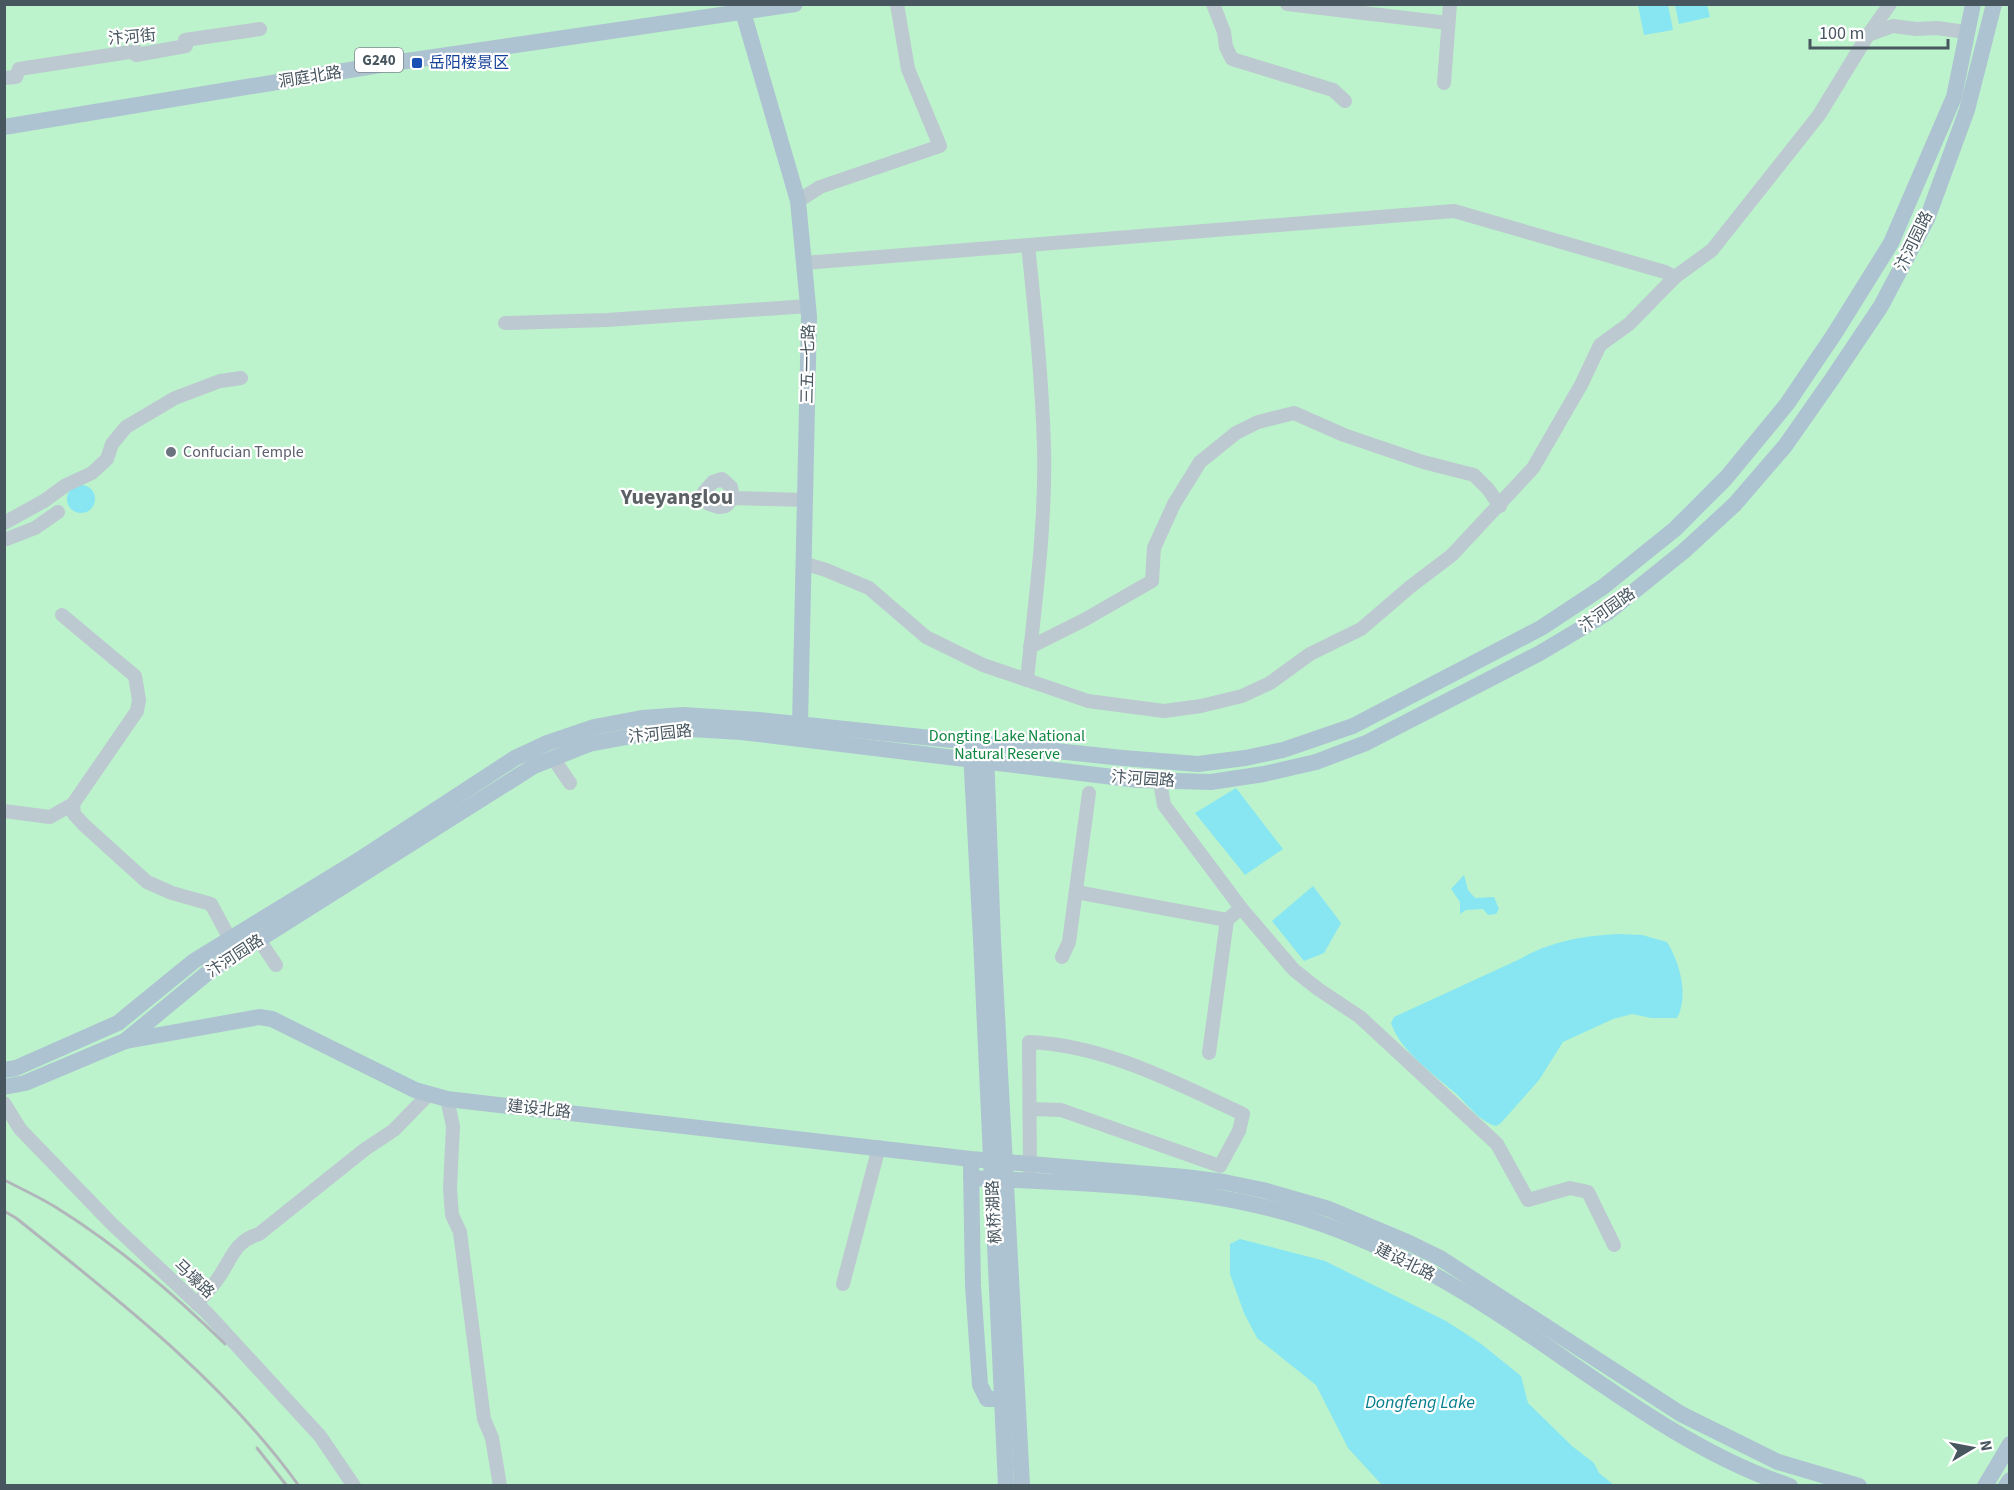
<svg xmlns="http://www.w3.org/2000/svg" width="2014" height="1490" font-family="'Source Sans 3','Noto Sans SC',sans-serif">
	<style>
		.green { fill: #bcf3cc }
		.water { fill: #87e6f2 }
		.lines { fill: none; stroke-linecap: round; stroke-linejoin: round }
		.minor { stroke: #bdc9d0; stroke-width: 14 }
		.major { stroke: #aec3d1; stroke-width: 16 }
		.rail { stroke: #b2b6bb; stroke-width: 3 }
		.major-bridge { stroke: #aec3d1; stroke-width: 16 }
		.transit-dot { fill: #1a4fb4; stroke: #fff; stroke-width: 2 }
		.worship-dot { fill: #6b7280; stroke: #fff; stroke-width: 2 }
		.labels { text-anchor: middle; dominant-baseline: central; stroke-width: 4.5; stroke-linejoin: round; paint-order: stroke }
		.shield { fill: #fff; stroke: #7e898f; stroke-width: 1.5 }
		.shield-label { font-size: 15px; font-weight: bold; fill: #47565f }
		.street-label { font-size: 16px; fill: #47565f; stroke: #fff }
		.transit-label { font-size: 16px; fill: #164399; stroke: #fff; text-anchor: start }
		.worship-label { font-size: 16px; fill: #5b616d; stroke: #fff; text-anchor: start }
		.park-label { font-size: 16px; fill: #118741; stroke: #fff }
		.water-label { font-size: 18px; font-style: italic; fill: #067e8d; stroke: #fff }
		.district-label { font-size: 22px; font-weight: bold; fill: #5c6166; stroke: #fff }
	</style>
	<rect width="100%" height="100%" fill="#f3f0f0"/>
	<rect class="green" x="5" y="5" width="2004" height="1480"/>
	<g class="water">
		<path d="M1638,5H1668L1673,30L1644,35Z"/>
		<path d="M1675,5H1707L1710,17L1679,24Z"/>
		<circle cx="81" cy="499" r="14"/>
		<path d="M1236,788L1283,849L1245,875L1195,813Z"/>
		<path d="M1464,875L1468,890L1475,898L1494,897L1499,909L1496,914L1488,915L1483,909L1466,910L1460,914V902L1451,889Z"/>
		<path d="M1313,886L1341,923L1324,953L1304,961L1272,921Z"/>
		<path d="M1618,934L1642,935L1667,942C1680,963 1689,996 1677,1018H1651L1632,1014L1613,1019L1563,1042L1539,1080L1501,1123L1496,1126C1478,1121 1467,1103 1453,1091C1433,1074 1399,1049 1391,1023L1394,1017L1520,959C1551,941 1583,936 1618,934Z"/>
		<path d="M1240,1239L1325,1261L1446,1321L1480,1343L1521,1376L1528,1403L1572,1446L1594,1463L1599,1473L1614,1485H1382L1348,1448L1316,1385L1257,1338L1244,1313L1230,1274V1244Z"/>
	</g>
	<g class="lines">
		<g class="minor">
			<path d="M1213,4L1224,32L1226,47L1232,59L1333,90L1345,101"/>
			<path d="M1287,4L1448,23"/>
			<path d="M1868,35L1890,4"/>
			<path d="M4,78L16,77L19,69L136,51V55L186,46L185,40L260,29"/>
			<path d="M1444,83L1450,4"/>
			<path d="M798,201L820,187L940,146L908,69L897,4"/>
			<path d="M804,263L1454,211L1665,272L1675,277"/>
			<path d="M505,323L607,320L808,306"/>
			<path d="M733,498L731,487L722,479L713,482L704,492L709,504L719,507L726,506L733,498L804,500"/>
			<path d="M4,523L44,501L66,485L92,473L107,459L112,444L126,427L175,398L220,381L241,378"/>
			<path d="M4,540L35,528L58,512"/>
			<path d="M803,563L826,570L869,588L926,637L983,665L1027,680C1035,603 1046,524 1044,447C1042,379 1035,312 1028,245"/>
			<path d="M62,615L135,676L139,700L137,711L73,804"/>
			<path d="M1030,647L1084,620L1152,581L1154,548L1174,504L1200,462L1236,433L1258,422L1294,413L1344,435L1423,462L1474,475L1488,489L1500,506"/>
			<path d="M1027,680L1088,701L1164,711L1201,706L1242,696L1270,683L1310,654L1361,629L1410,587L1452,555L1533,468L1581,385L1600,345L1629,324L1675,277L1712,250L1819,115L1868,35L1893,26L1916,29L1937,28L1966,32"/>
			<path d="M553,758L570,783"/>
			<path d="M1160,782L1164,805L1241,908L1294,970L1318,989L1360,1017L1497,1144L1528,1200L1570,1188L1588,1192L1614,1245"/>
			<path d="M4,811L50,817L73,804L74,814L84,825L147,882L172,893L211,904L230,939"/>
			<path d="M1076,892L1227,920L1241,908"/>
			<path d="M259,940L276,965"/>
			<path d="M1062,957L1069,942L1089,793"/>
			<path d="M1209,1053L1227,920"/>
			<path d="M447,1099L453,1126L450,1188L452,1215L460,1232L484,1419L492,1438L500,1486"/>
			<path d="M4,1103L20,1129L112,1224L206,1312L320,1436L354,1486"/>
			<path d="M1030,1173L1029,1042C1105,1045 1176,1083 1243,1114L1239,1131L1220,1166L1061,1110L1030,1109"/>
			<path d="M843,1284L879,1147"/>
			<path d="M197,1304C205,1294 215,1284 221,1274C233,1255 236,1241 259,1234L364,1150L394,1130L428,1095"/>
		</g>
		<g class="major">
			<path d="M743,12L798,201L809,316L800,725"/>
			<path d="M4,127L386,64L795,4"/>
			<path d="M971,752L981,939"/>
			<path d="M986,752L993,940"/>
			<path d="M126,1041L259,1017L272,1019L415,1090L447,1099L971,1159L1185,1177L1224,1182L1263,1190L1329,1209L1405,1241L1440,1258L1681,1414L1778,1462L1859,1486"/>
			<path d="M4,1070L16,1068L118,1023L194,961L362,858L515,758L547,743L594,727L642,718L683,715L759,720L1123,758L1198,764L1245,758L1283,750L1353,726L1541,628L1603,587L1675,529L1726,478L1787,404L1835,333L1891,243L1954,97L1973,4"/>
			<path d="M4,1087L25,1083L125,1041L211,970L534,766L589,744L632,736L690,729L741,732L1138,780L1211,782L1264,774L1316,762L1366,743L1540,653L1607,613L1684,551L1735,504L1785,446L1832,379L1881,306L1927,219L1967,110L1994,4"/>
			<path d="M971,1166L973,1286L980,1385L987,1399H1004"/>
			<path d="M971,1178C1070,1183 1172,1184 1268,1208C1348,1227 1426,1267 1494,1311C1587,1371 1683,1451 1790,1486"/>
			<path d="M1985,1486L2010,1444"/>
			<path d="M2006,1486L2010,1480"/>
		</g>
		<g class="rail">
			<path d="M4,1180C22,1189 41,1198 57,1208C118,1246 174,1294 225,1344"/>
			<path d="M4,1211L16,1218C116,1298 224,1381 299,1486"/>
			<path d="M257,1448L287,1486"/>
		</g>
		<g class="major-bridge">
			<path d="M981,939L1006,1486"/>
			<path d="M993,940L1022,1484"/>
		</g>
	</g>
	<rect class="transit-dot" x="411" y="57" width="12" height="12" rx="3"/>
	<circle class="worship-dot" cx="171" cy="452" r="6"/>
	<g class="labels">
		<rect class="shield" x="355" y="48" width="48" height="24" rx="4.5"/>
		<g class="shield-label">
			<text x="379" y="60">G240</text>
		</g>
		<g class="street-label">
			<text transform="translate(132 37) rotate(-5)">汴河街</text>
			<text transform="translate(310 77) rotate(-9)">洞庭北路</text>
			<text transform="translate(1914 241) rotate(-64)">汴河园路</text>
			<text transform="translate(808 364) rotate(-89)">三五一七路</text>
			<text transform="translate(1607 610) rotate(-35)">汴河园路</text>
			<text transform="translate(660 734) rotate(-6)">汴河园路</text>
			<text transform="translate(1143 779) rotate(4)">汴河园路</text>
			<text transform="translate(235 956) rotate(-33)">汴河园路</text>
			<text transform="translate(539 1109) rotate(6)">建设北路</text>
			<text transform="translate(994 1212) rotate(-93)">枫桥湖路</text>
			<text transform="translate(1405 1262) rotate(26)">建设北路</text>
			<text transform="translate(194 1279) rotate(43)">马壕路</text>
		</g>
		<g class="transit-label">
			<text x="429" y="63">岳阳楼景区</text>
		</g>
		<g class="worship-label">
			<text x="183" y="452">Confucian Temple</text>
		</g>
		<g class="park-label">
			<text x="1007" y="736">Dongting Lake National<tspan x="1007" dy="18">Natural Reserve</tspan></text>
		</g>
		<g class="water-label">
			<text x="1420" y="1402">Dongfeng Lake</text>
		</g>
		<g class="district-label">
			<text x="677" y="497">Yueyanglou</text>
		</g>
	</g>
	<rect width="2014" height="1490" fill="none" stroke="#47565f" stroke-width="12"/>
	<g transform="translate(1972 1448) rotate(80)" stroke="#ffffff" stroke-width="4.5" paint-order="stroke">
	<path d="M0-4.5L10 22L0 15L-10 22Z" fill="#47565f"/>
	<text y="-9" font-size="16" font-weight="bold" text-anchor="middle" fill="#47565f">N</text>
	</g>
	<path d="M1810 39v9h138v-9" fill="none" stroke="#47565f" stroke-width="3"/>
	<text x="1819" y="39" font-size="18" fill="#47565f" stroke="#ffffff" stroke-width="4.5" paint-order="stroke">100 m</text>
</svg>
